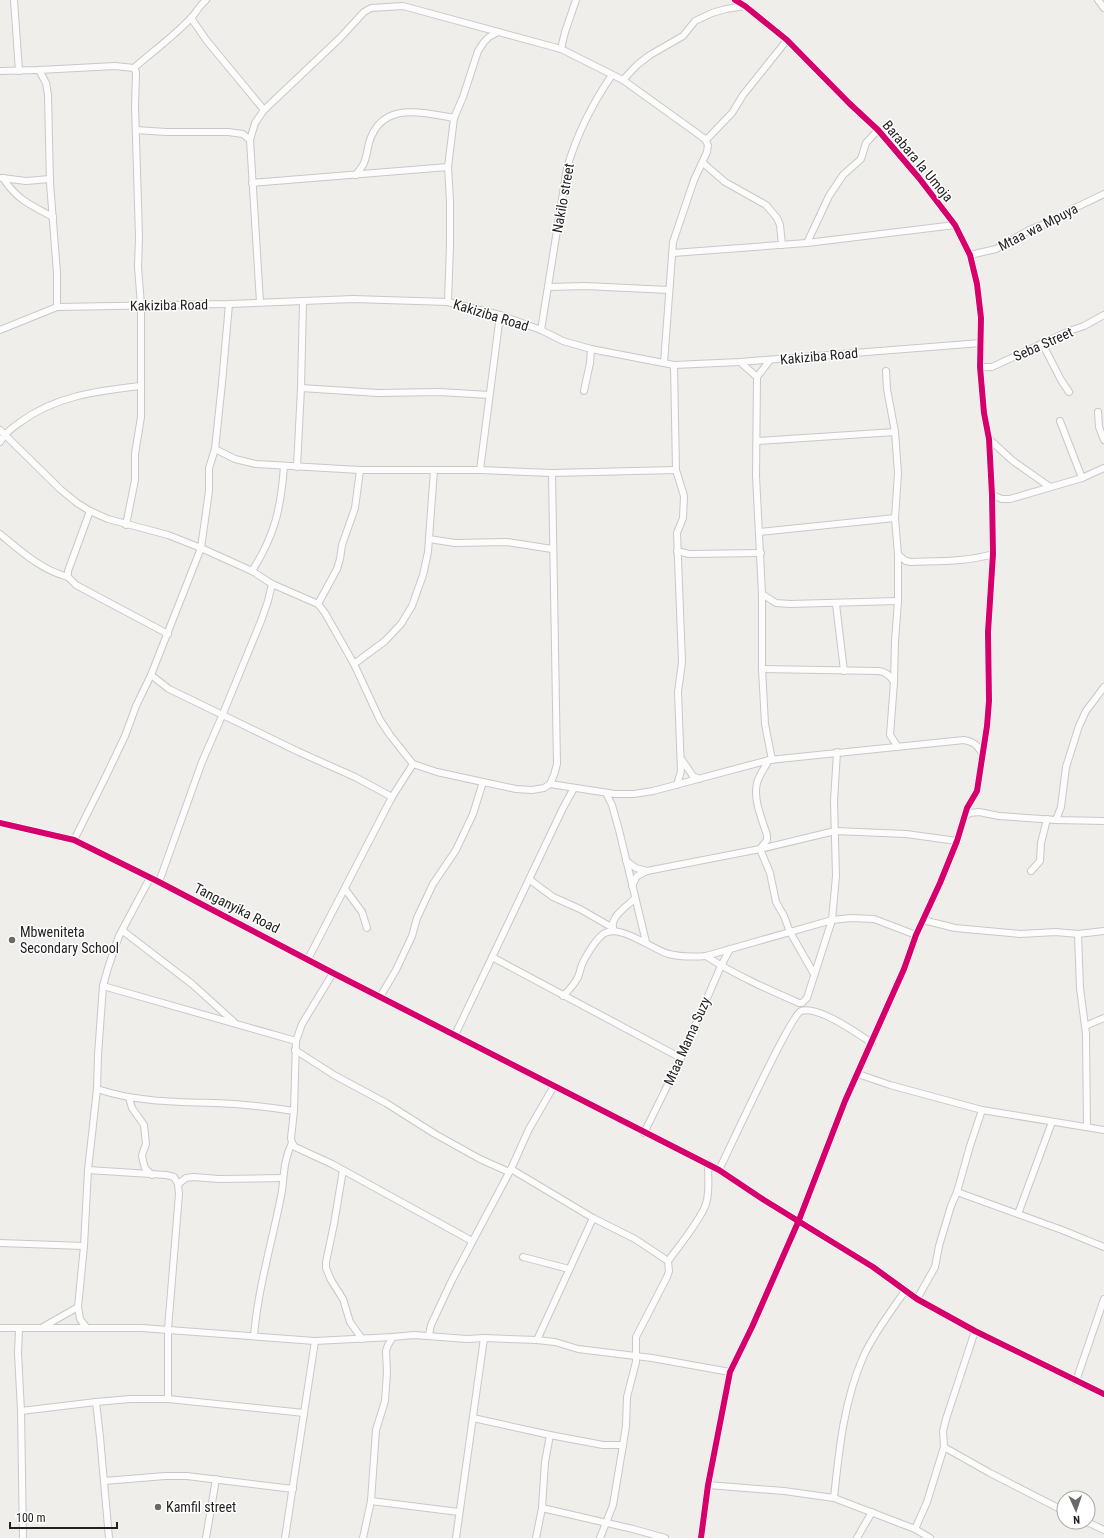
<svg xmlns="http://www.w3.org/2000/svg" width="1104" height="1538" font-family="'Roboto Condensed',sans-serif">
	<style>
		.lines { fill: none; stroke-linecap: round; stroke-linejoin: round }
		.street-casing { stroke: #c9c8c7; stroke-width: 8 }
		.street { stroke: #fdfcfc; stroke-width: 6 }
		.cycleway-casing { stroke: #fff; stroke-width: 8 }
		.cycleway { stroke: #d6006c; stroke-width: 6 }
		.poi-dot { fill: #6a6968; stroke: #fff; stroke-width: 1.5 }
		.labels { text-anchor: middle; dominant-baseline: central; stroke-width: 3; stroke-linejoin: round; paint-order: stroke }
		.street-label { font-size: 14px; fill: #222; stroke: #fff }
		.poi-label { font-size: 14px; fill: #222; stroke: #fff; text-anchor: start }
	</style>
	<rect width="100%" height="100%" fill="#f0eeeb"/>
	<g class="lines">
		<g class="street-casing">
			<g id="street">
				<path d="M14,0L19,71"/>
				<path d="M1098,0L1104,8"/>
				<path d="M191,18L207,41L264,110"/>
				<path d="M561,49L565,32L576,0"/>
				<path d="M134,68C152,52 173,37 190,19C196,13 199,6 206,0"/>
				<path d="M39,70L46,83L48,95L50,183L57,273V307"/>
				<path d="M0,71L39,70L115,66L134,68L136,72L135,106L139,237L138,267L141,305V417L135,454V480L126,525"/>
				<path d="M623,80L637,65L650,55L683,36L695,21L712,13L726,9L745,6"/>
				<path d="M136,130L166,132H228L243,134L250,140"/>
				<path d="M706,140L732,113L743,95L787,40"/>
				<path d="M703,163L725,182L766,205L777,218L780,225L782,245"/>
				<path d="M356,175C359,171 361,168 363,165C368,156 367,144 372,135C387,102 426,113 454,118"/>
				<path d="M2,178L26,181L50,179"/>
				<path d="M3,178C17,200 31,205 53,217"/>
				<path d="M252,183L448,167"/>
				<path d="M807,243L829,196L843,175L861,159L866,143L878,130"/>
				<path d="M673,253L807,243L955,225"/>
				<path d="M970,255L996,249L1031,229L1053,221L1075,208L1104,194"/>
				<path d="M549,287L585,286L669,290"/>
				<path d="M260,302L250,140L255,123L264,110L340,38L364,12L371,8L403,6L561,49L623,80L705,139L708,145L707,152L694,180L673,242L664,363"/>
				<path d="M448,302L450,245V201L448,167L454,118L463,97L478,51L484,42L489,37L498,32"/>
				<path d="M0,330L57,307L229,304L353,299L448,302L500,315L541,330L563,341L591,349L674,365L740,362L981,343"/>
				<path d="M541,330L567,168C577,134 592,104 612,75"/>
				<path d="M1042,343L1061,380L1069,392"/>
				<path d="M770,360L757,377L756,476L762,594V669L765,724L772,760"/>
				<path d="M740,362L757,377"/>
				<path d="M674,365L676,470L684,496L683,518L677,533L682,662L678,692L681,771L677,785"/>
				<path d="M980,367H992L1069,331L1084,326L1104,315"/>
				<path d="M886,371L887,389L895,432L898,473L895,518L898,555V601L895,641L894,682L890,735L898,747"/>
				<path d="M301,388L378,393L440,392L489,395"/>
				<path d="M584,391L590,363L591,349"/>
				<path d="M1098,412L1099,427L1104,440"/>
				<path d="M1060,421L1082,478"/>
				<path d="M0,430L60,489L77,503L90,511L108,519L168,535L201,548L252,571L272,584L318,604L325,613L354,664L380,720L390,735L413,764L437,772L483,782L516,789L532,790L544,788L550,784L554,775L557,764L552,473"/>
				<path d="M989,439L1013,461L1050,487"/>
				<path d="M757,441L895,432"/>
				<path d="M0,442C5,433 11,429 19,423C55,396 97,391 140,386"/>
				<path d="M215,449L235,459L256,464L360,470H480L552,473L676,470"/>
				<path d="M297,467L301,388L303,302"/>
				<path d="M480,470L500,315"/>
				<path d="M992,495L1002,499H1010L1082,478L1104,468"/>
				<path d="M90,511L68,571V577L76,585L168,634"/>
				<path d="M760,532L895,518"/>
				<path d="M0,534C21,551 41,570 68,577"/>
				<path d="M429,539L455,543L507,542L552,549"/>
				<path d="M677,551L689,554L761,553"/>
				<path d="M898,555L906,561L911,562C939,561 966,562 993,554"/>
				<path d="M252,571C275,535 281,508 284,466"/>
				<path d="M762,594L776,603L790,604L898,601"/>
				<path d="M318,604L337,569L340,559L342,545L355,508L360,470"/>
				<path d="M836,604L844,671"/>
				<path d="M354,664L385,641L401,624L412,606L423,575L428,552L434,470"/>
				<path d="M762,669L879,671C886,672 890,675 894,682"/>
				<path d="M151,675L169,689L299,752L355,777L392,797"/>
				<path d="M682,760L693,776L699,779"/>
				<path d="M769,760C765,767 759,775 757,783C753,800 762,819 767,835V840L760,849L770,873L776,902L784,916L790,932L814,974"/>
				<path d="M550,784L615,794H634L653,791L769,760L964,740C974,742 977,745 982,753"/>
				<path d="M606,793L612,805L619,830L646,942"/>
				<path d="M965,816L970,813L979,812L999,816L1056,820L1104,821"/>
				<path d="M1056,820L1061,807L1066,767L1079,726L1086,711L1104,687"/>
				<path d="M0,823L74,840L159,882L333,973L719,1170L764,1200L873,1267L917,1299L975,1331L1104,1394"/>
				<path d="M74,840L105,778L125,736L136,706L151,675L201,548L209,491V468L215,449L222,383L229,304"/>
				<path d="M626,861L636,868L647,871"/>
				<path d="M1031,871L1040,861L1041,843L1047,819"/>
				<path d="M530,880L553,897L580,909L613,928"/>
				<path d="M159,882L202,762L222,716L261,621L268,601L272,584"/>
				<path d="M632,886L637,876L647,871L760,849L835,831L906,834L957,841"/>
				<path d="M345,889L362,912L367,928"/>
				<path d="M923,920L955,928L1020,934L1056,932L1078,934L1104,931"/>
				<path d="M123,931L192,984L234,1022"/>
				<path d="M614,931C607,918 628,906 634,899"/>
				<path d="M1078,934L1080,988L1086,1034L1087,1127"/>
				<path d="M706,956C735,975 767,989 799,1003H802L807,998L832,920L836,876L834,801L837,752"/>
				<path d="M492,957L681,1058"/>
				<path d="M308,959L392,797L413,764"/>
				<path d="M333,973L302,1024L296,1041L294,1111L291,1138L292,1143L295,1147L332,1164L472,1241"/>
				<path d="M103,986L296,1041"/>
				<path d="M563,996C568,991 574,985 577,979C579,976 580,971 581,967C584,959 594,942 601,936C617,920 652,950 669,954C681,957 694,957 706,956L832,920L851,918L874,919L916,935"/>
				<path d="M380,997L396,970L412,936L417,918L433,884L456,850L473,814L483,782"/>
				<path d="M1085,1026L1104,1018"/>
				<path d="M455,1035L563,808L574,788"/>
				<path d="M295,1050L334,1075L386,1103L435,1134L480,1159L509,1172"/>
				<path d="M858,1074L890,1085L982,1110L1104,1130"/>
				<path d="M97,1089C137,1102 174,1102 215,1103C242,1104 268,1107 294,1111"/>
				<path d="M129,1098L132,1108L144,1125L146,1144L142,1155L143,1161L145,1168L152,1175"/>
				<path d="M644,1133L681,1058L721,966L730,949"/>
				<path d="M511,1169L593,1218L635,1239L668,1261L669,1271L667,1277L636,1337V1362L627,1397L626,1426L623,1445L613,1505L600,1538"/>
				<path d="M88,1170L166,1175L174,1177L178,1184L179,1194L168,1329V1399"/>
				<path d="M343,1170L334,1224L326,1262V1268L331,1280L343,1299L350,1322L362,1339"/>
				<path d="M719,1170C729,1150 790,1016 801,1011C818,1005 858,1034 872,1043"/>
				<path d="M178,1184L186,1178L193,1177L219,1179L283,1178"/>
				<path d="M957,1192L1062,1230L1104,1247"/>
				<path d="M1018,1214L1052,1122"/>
				<path d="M0,1243L84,1246"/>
				<path d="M523,1257L569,1269"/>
				<path d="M668,1261C679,1246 700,1221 706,1204C710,1192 708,1177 708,1164"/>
				<path d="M917,1299L935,1267L939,1246L951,1206L957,1192L970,1146L982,1110"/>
				<path d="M43,1327L78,1307"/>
				<path d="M86,1327L80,1319L78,1307L84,1246L88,1170L97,1089L98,1055L103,986L108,968L119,936L150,878"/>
				<path d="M0,1328H142L315,1341L393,1337L414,1335L467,1339L484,1338L537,1340L555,1342L578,1349L652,1358L730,1372"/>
				<path d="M19,1329L18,1353L21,1411L23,1538"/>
				<path d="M975,1331L946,1419L943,1431L944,1447L990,1473L1064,1511"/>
				<path d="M429,1335L431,1325L452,1280L511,1169L529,1129L554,1086"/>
				<path d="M254,1336C258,1287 273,1239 282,1191C284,1174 284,1159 292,1143"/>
				<path d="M537,1340L593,1218"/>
				<path d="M1076,1381L1104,1299"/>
				<path d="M96,1402L100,1437L109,1538"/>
				<path d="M21,1411L96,1402L130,1399H168L304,1413"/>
				<path d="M473,1418L550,1435L603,1445H623"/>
				<path d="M104,1481L165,1476H187L293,1489"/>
				<path d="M708,1485L784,1491L834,1498L915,1529L930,1538"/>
				<path d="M834,1498C839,1449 844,1400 864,1355C875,1332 891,1311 905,1291"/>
				<path d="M371,1501L459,1512"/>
				<path d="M542,1508L633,1529L665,1538"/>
				<path d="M1087,1522L1104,1530"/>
				<path d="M915,1529L927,1502L944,1447"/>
				<path d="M206,1538L216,1479"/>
				<path d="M285,1538L315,1341"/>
				<path d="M363,1538L371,1501L376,1430L385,1401L387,1372L386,1351L388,1345L393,1337"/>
				<path d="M456,1538L484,1338"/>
				<path d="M536,1538L542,1508L545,1462L550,1435"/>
				<path d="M701,1538L708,1485L730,1372L752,1327L799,1220L845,1101L904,969L916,935L940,883L957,841L967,808L977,791L987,726L989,701L988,632L993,554L992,495L989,439L984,413L980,367L981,318L977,284L970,255L955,225L919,178L878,130L849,103L787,40L745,6L735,0"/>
				<path d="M857,1538L872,1512"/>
			</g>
		</g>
		<use href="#street" class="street"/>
		<g class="cycleway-casing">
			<g id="cycleway">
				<path d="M0,823L74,840L159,882L333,973L719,1170L764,1200L873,1267L917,1299L975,1331L1104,1394"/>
				<path d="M701,1538L708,1485L730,1372L752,1327L799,1220L845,1101L904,969L916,935L940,883L957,841L967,808L977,791L987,726L989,701L988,632L993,554L992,495L989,439L984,413L980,367L981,318L977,284L970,255L955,225L919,178L878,130L849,103L787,40L745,6L735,0"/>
			</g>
		</g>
		<use href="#cycleway" class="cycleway"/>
	</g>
	<g class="poi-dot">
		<circle cx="12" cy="940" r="4"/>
		<circle cx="158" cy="1507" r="4"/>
	</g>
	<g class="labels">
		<g class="street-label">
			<text transform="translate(918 161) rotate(50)">Barabara la Umoja</text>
			<text transform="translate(563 198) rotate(-80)">Nakilo street</text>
			<text transform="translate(1038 227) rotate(-27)">Mtaa wa Mpuya</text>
			<text transform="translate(169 305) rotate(-1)">Kakiziba Road</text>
			<text transform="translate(491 315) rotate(17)">Kakiziba Road</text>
			<text transform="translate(1043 344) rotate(-24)">Seba Street</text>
			<text transform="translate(819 356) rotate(-5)">Kakiziba Road</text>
			<text transform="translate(237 908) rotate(27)">Tanganyika Road</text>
			<text transform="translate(687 1041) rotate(-66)">Mtaa Mama Suzy</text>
		</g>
		<g class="poi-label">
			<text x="20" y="932">Mbweniteta<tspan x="20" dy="16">Secondary School</tspan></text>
			<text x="166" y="1507">Kamfil street</text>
		</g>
	</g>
	<g transform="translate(1076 1510) rotate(177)"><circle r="19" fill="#ffffff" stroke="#a7a7a7"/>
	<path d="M0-3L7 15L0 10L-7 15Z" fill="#6a6968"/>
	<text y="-6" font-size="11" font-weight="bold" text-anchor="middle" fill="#222222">N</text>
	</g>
	<path d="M10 1522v6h107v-6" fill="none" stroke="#222222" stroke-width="2"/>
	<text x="16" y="1522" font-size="12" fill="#222222" stroke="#ffffff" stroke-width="3" paint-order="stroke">100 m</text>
</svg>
